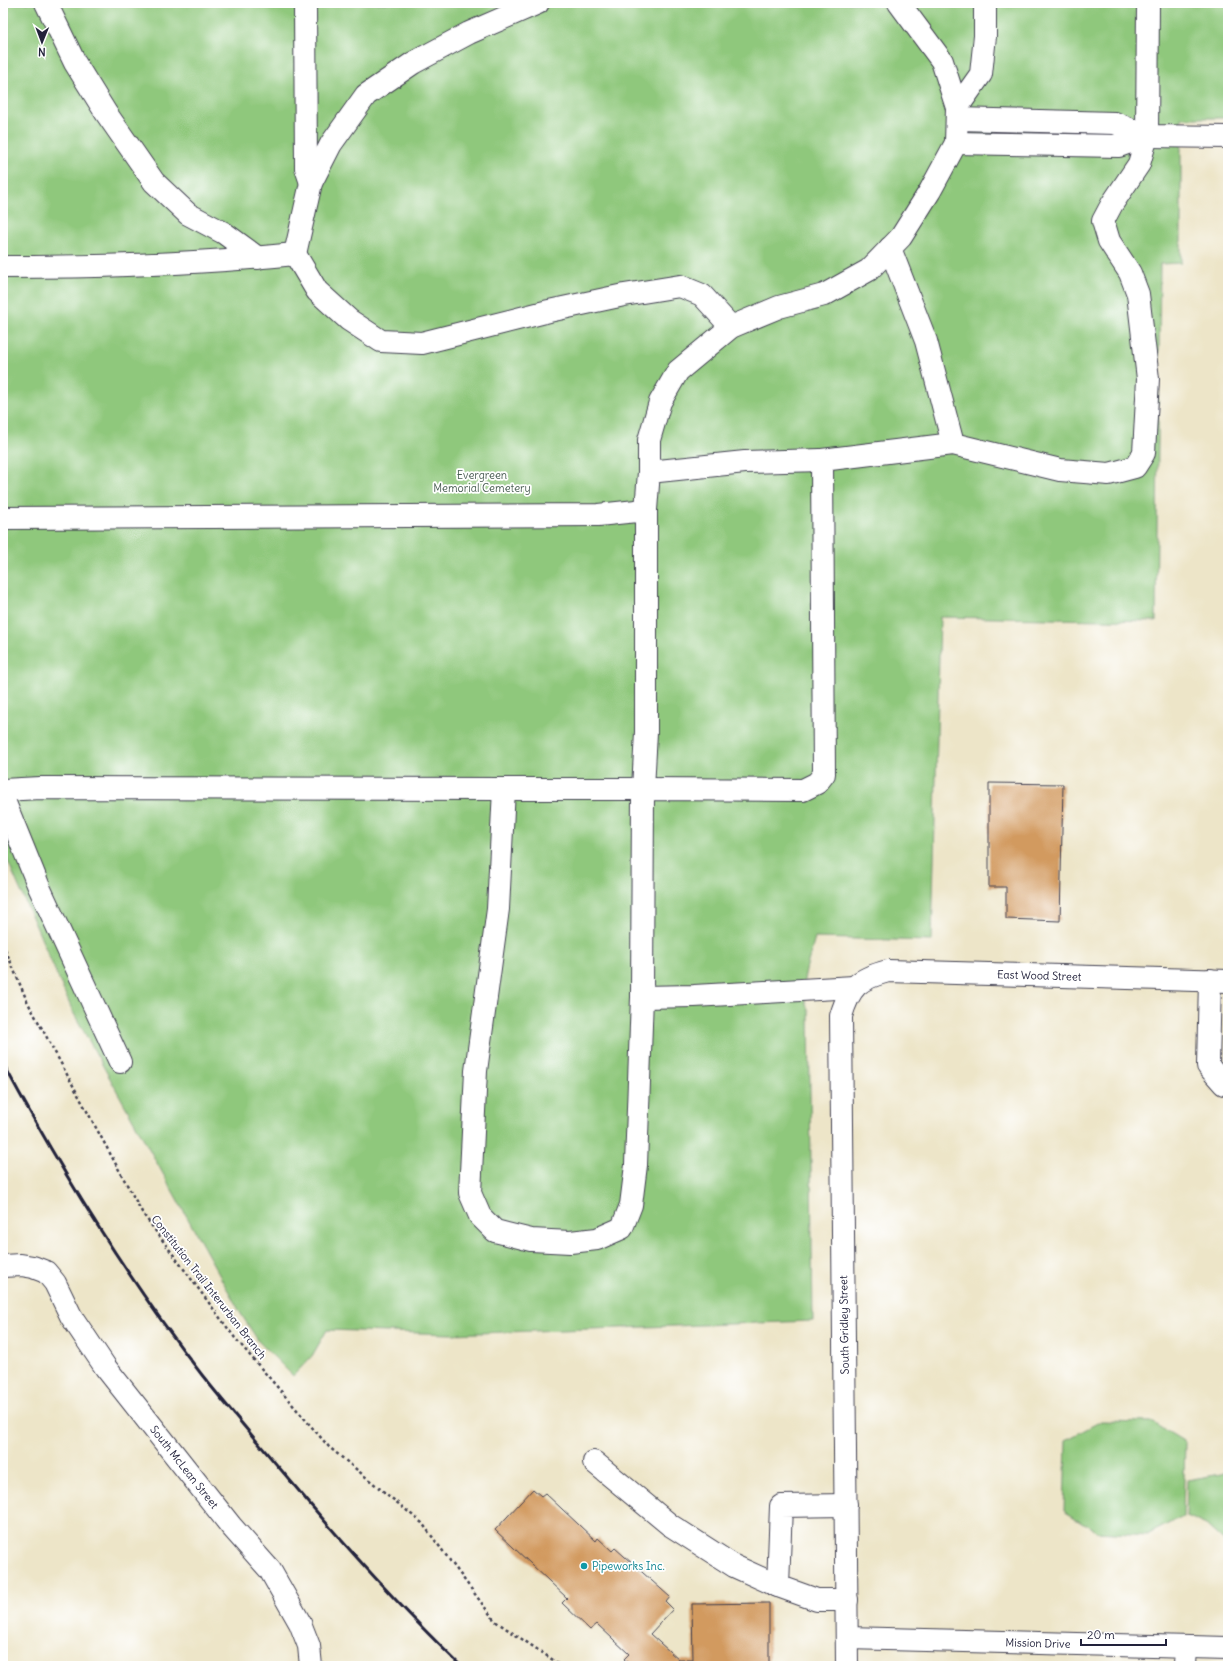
<svg xmlns="http://www.w3.org/2000/svg" width="1231" height="1669" font-family="Delius,sans-serif">
	<style>
		.green { fill: #8fc87c; stroke: #58755c }
		.building { fill: #d29a5e }
		.lines { fill: none; stroke-linecap: round; stroke-linejoin: round }
		.minor-casing { stroke: #403f50; stroke-width: 24 }
		.path { stroke: #403f50; stroke-width: 2.5; stroke-dasharray: 3 3; stroke-linecap: butt }
		.minor { stroke: #fff; stroke-width: 22 }
		.rail { stroke: #22223b; stroke-width: 3 }
		.culture-dot { fill: #0f9aa8; stroke: #fff; stroke-width: 1.5 }
		.labels { text-anchor: middle; dominant-baseline: central; stroke-width: 3.5; stroke-linejoin: round; paint-order: stroke }
		.park-label { font-size: 11px; fill: #485c52; stroke: #fff }
		.street-label { font-size: 11px; fill: #22223b; stroke: #fff }
		.culture-label { font-size: 11px; fill: #0d838f; stroke: #fff; text-anchor: start }
	</style>
	<rect width="100%" height="100%" fill="#fff"/>
	<filter id="ink" filterUnits="userSpaceOnUse"><feTurbulence type="fractalNoise" baseFrequency=".025" numOctaves="2"/><feDisplacementMap in="SourceGraphic" scale="8" xChannelSelector="R" yChannelSelector="G"/><feConvolveMatrix kernelMatrix="1 2 1 2 8 2 1 2 1" color-interpolation-filters="sRGB"/></filter>
	<filter id="wash" filterUnits="userSpaceOnUse"><feTurbulence type="fractalNoise" baseFrequency=".012" numOctaves="4" result="noise"/><feDisplacementMap in="SourceGraphic" scale="16" xChannelSelector="R" yChannelSelector="G"/><feGaussianBlur stdDeviation="0.9" result="paint"/><feColorMatrix in="noise" values="0 0 0 0 0 0 0 0 0 0 0 0 0 0 0 0 0 1.4 0 .05"/><feComposite in="paint" operator="in"/></filter>
	<g filter="url(#wash)">
		<rect width="100%" height="100%" fill="#ede5c8"/>
		<g class="green">
			<path d="M3,3H1228V118H1181V263L1160,264L1156,621L940,617L932,941L815,938C809,962 796,988 809,1011L813,1321L451,1334L327,1330L312,1356L293,1376L259,1342L241,1314L73,1012L3,850Z"/>
			<path d="M1101,1421L1152,1422L1185,1442L1183,1516L1147,1535L1098,1532L1064,1511L1066,1440Z"/>
			<path d="M1228,1470V1545L1206,1525L1186,1516L1187,1480L1221,1474Z"/>
		</g>
		<g id="blocks">
			<g class="building">
				<path d="M989,783L1063,784L1060,921L1006,919V887H989Z"/>
				<path d="M533,1489L541,1496L545,1493L596,1541L598,1538L612,1551L615,1548L670,1597L666,1602L673,1609L650,1634L679,1660H693L692,1604L769,1603V1666H631L624,1659L629,1654L597,1624L590,1630L562,1603L567,1598L495,1530Z"/>
			</g>
		</g>
	</g>
	<g filter="url(#ink)">
		<use href="#blocks" fill-opacity="0" stroke="#403f50" stroke-width="1"/>
		<g class="lines">
			<g class="minor-casing">
				<g id="minor">
					<path d="M46,3L75,63L106,113L154,182L188,214L224,233L258,258"/>
					<path d="M305,3L306,168L311,183"/>
					<path d="M1148,3L1147,136L1228,137"/>
					<path d="M957,108L981,74L985,36V3"/>
					<path d="M957,119L1115,123L1147,136"/>
					<path d="M956,143L1119,146L1147,136"/>
					<path d="M890,248L926,341L953,444"/>
					<path d="M295,254L311,183L331,144L366,95L413,63L469,33L538,3"/>
					<path d="M3,267C101,267 198,264 295,254L317,291L349,320L381,341L422,343L549,311L624,295L680,286L702,295L731,327"/>
					<path d="M649,472V440L660,402L678,371L731,327L779,307L824,295L869,270L901,237L930,191L956,143L957,108L942,61L899,3"/>
					<path d="M646,510L649,472L745,462L822,460"/>
					<path d="M3,518L598,515L646,510V732L643,789H504"/>
					<path d="M3,790L40,788L504,789L498,909L476,1071L470,1193L480,1216L495,1231L531,1240L570,1242L597,1239L622,1228L631,1205L636,1165L642,997L643,789L803,790L817,783L824,774L822,460L953,444L1060,470L1109,474L1135,467L1144,453L1148,379L1138,294L1130,273L1109,241L1103,221L1112,204L1139,164L1147,136"/>
					<path d="M3,798L39,887L120,1062"/>
					<path d="M1210,980L1208,1066L1224,1084H1228"/>
					<path d="M642,997L694,996L854,987"/>
					<path id="s1" d="M3,1266L21,1265L33,1267L46,1272L55,1283L71,1316L106,1368L231,1526L270,1570L300,1623L309,1646L311,1666"/>
					<path d="M594,1462L670,1525L734,1566L778,1586"/>
					<path d="M846,1505L781,1506L778,1586L817,1600H847"/>
					<path id="s2" d="M847,1638L1228,1648"/>
					<path id="s3" d="M847,1666L841,1016C850,986 858,979 888,971L1228,981"/>
					<path d="M1185,1666L1186,1647"/>
				</g>
			</g>
			<path class="path" d="M3,944L27,1001L143,1214L235,1338L329,1447L422,1523L495,1621L562,1666"/>
			<use href="#minor" class="minor"/>
			<path class="rail" d="M3,1063C61,1171 127,1278 202,1375C230,1410 259,1444 288,1478C343,1544 400,1607 461,1666"/>
		</g>
	</g>
	<circle class="culture-dot" cx="584" cy="1566" r="4"/>
	<g class="labels">
		<g class="park-label">
			<text x="482" y="475">Evergreen<tspan x="482" dy="13">Memorial Cemetery</tspan></text>
		</g>
		<g class="street-label">
			<text stroke="none"><textPath href="#s3" startOffset="871">East Wood Street</textPath></text>
			<text transform="translate(209 1287) rotate(52)">Constitution Trail Interurban Branch</text>
			<text transform="translate(844 1325) rotate(-91)">South Gridley Street</text>
			<text stroke="none"><textPath href="#s1" startOffset="284">South McLean Street</textPath></text>
			<text stroke="none"><textPath href="#s2" startOffset="191">Mission Drive</textPath></text>
		</g>
		<g class="culture-label">
			<text x="592" y="1566">Pipeworks Inc.</text>
		</g>
	</g>
	<rect width="1231" height="1669" fill="none" stroke="#fff" stroke-width="16"/>
	<g transform="translate(42 42) rotate(181)" stroke="#ffffff" stroke-width="3" paint-order="stroke">
	<path d="M0-3L7 15L0 10L-7 15Z" fill="#22223b"/>
	<text y="-6" font-size="11" font-weight="bold" text-anchor="middle" fill="#22223b">N</text>
	</g>
	<path d="M1081 1639v6h85v-6" fill="none" stroke="#22223b" stroke-width="2"/>
	<text x="1087" y="1639" font-size="12" fill="#22223b" stroke="#ffffff" stroke-width="3" paint-order="stroke">20 m</text>
</svg>
